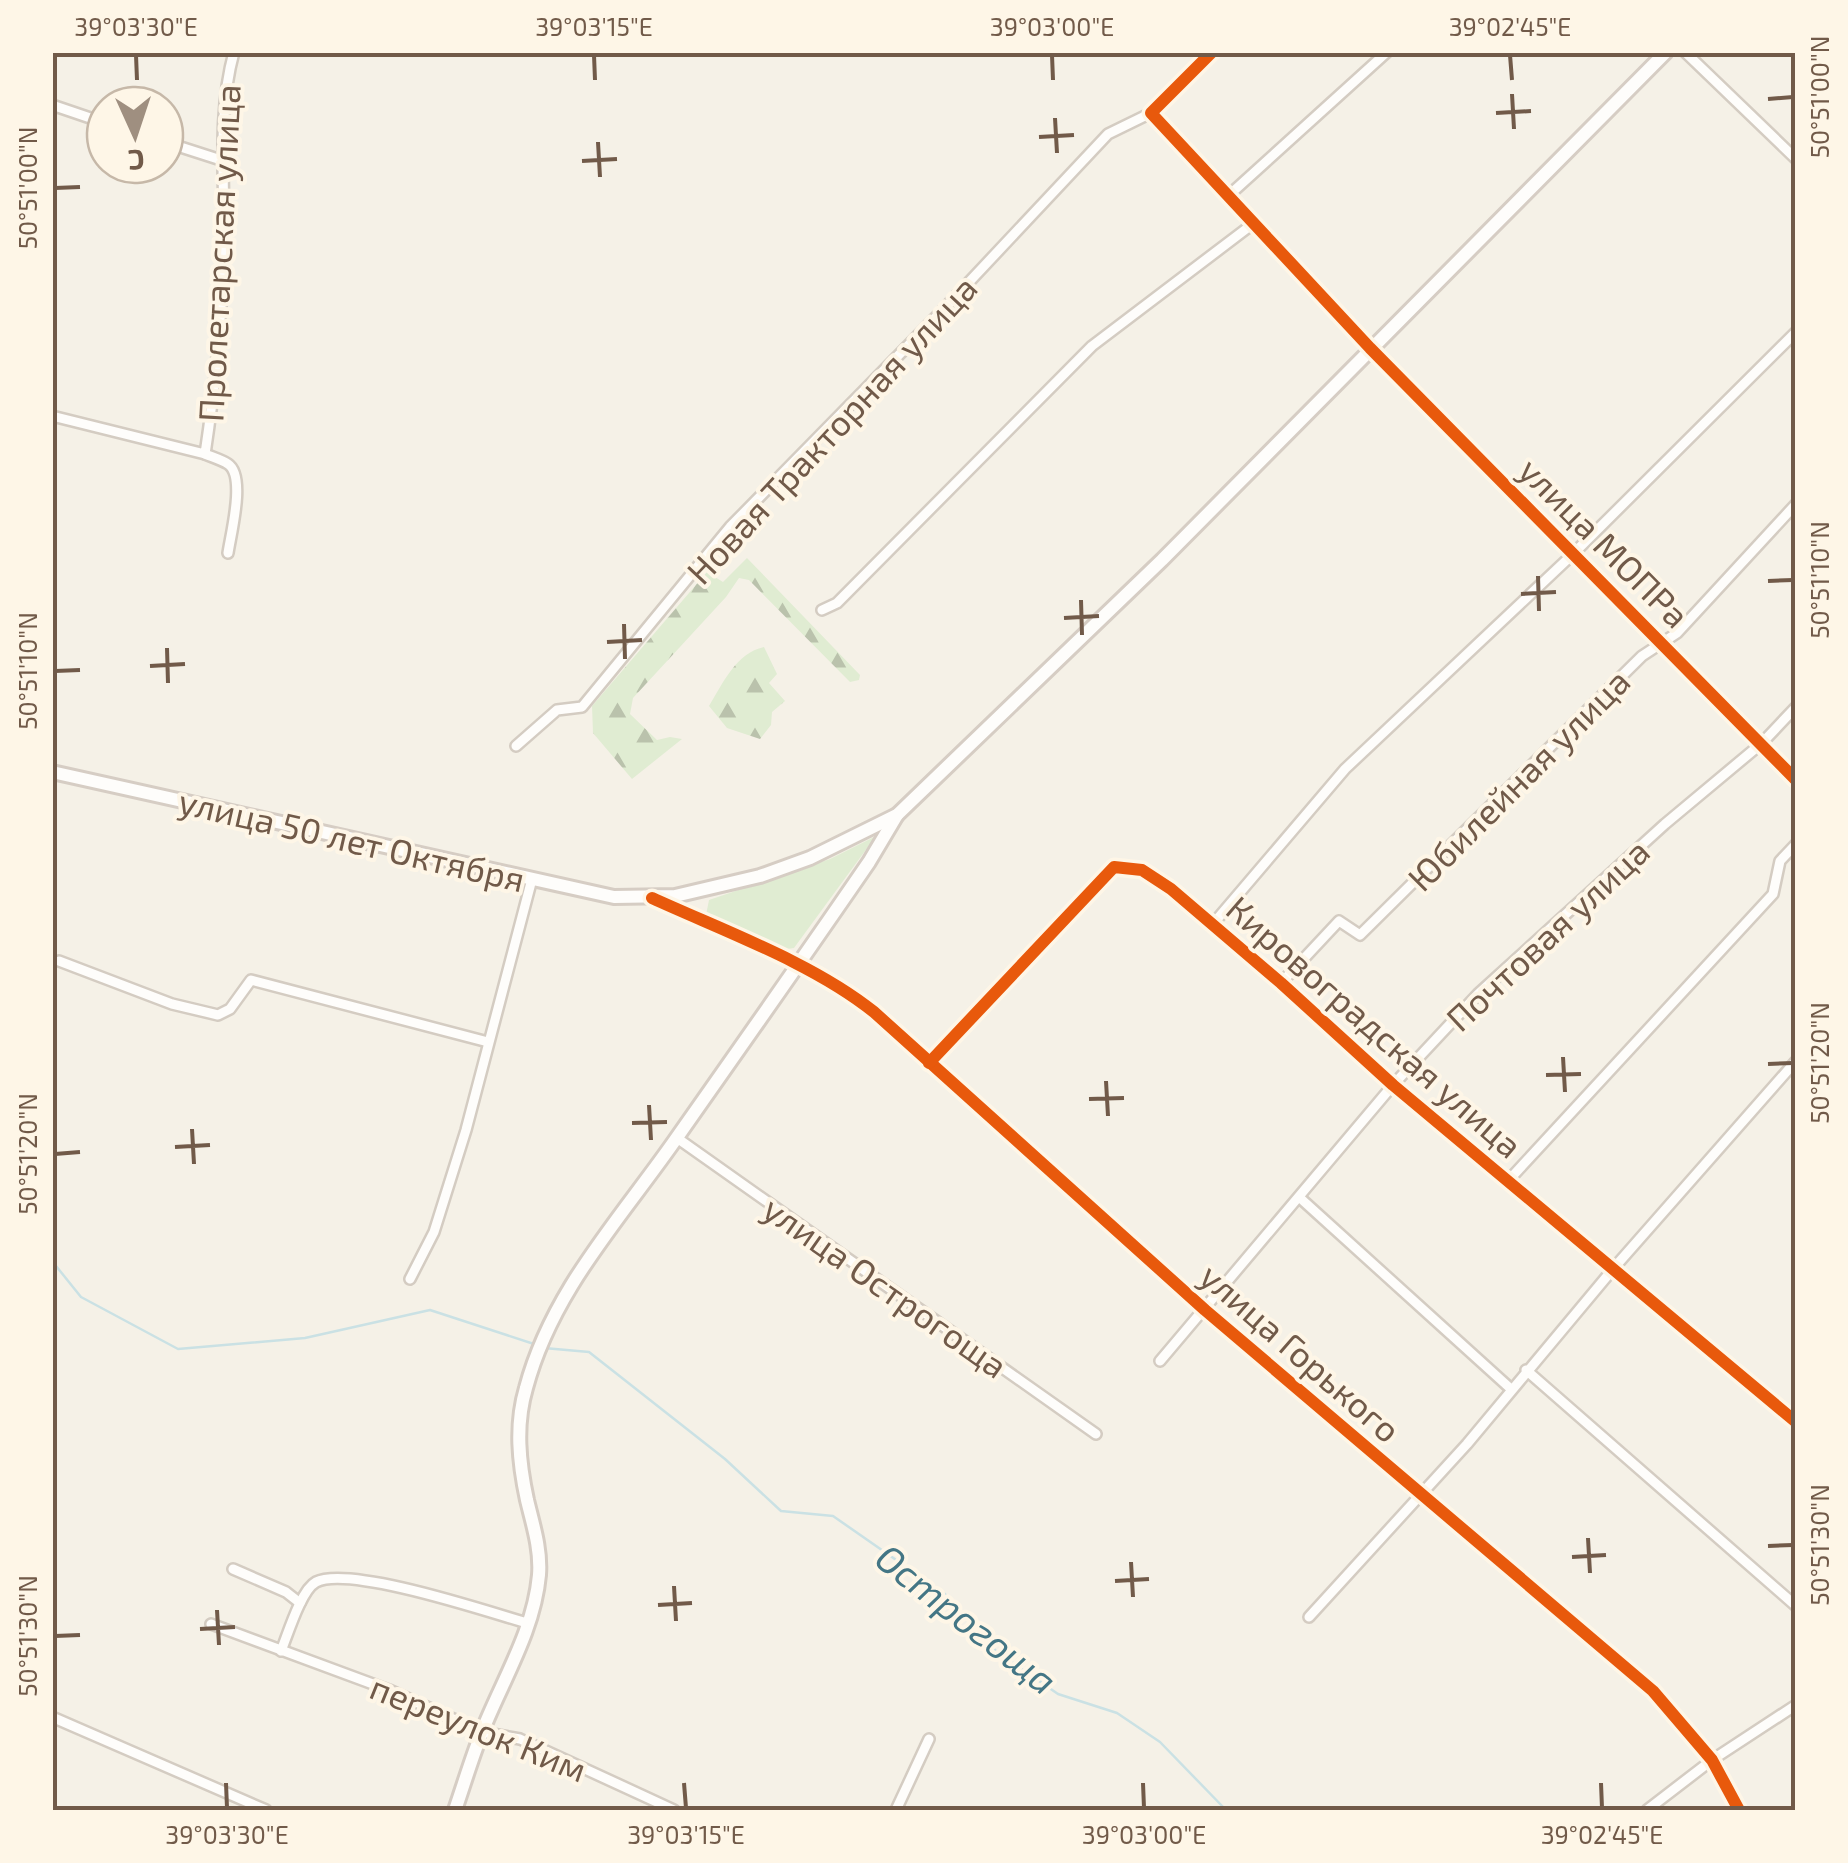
<svg xmlns="http://www.w3.org/2000/svg" width="1848" height="1863" font-family="'Exo 2',sans-serif">
	<style>
		.forest { fill: url(#forest-firs) }
		.park { fill: #e0ecd2 }
		.lines { fill: none; stroke-linecap: round; stroke-linejoin: round }
		.stream { stroke: #cae1e4; stroke-width: 2.5 }
		.minor-casing { stroke: #d4ccc2; stroke-width: 14 }
		.secondary-casing { stroke: #d6cdc4; stroke-width: 18 }
		.minor { stroke: #fefdfb; stroke-width: 9 }
		.secondary { stroke: #fefdfb; stroke-width: 12 }
		.cycleway-casing { stroke: #fef6e7; stroke-width: 19 }
		.cycleway { stroke: #e8590c; stroke-width: 12 }
		.ticks { fill: none; stroke: #715a49; stroke-width: 4 }
		.labels { text-anchor: middle; dominant-baseline: central; stroke-width: 8; stroke-linejoin: round; paint-order: stroke }
		.street-label { font-size: 35px; fill: #715a49; stroke: #fef6e7 }
		.water-label { font-size: 38px; font-style: italic; fill: #447685; stroke: #fef6e7 }
		.neatline { fill: none; stroke: #715a49; stroke-width: 4 }
		.ticks-label { font-size: 25px; text-anchor: middle; fill: #715a49 }
	</style>
	<defs>
		<pattern id="forest-firs" width="22" height="20" patternUnits="userSpaceOnUse" patternTransform="scale(2.5)"><rect width="22" height="20" fill="#e0ecd2"/><path d="M5 1l3.5 6h-7zM16 11l3.5 6h-7z" fill="#bac2ac"/></pattern>
	</defs>
	<rect width="100%" height="100%" fill="#f5f1e7"/>
	<g class="forest">
		<path d="M747,558L860,675L859,680L850,682L749,580L739,578L726,597L633,698L630,714L657,740L670,737L682,739L632,779L593,733L592,706L707,572L723,582Z"/>
		<path d="M764,647L777,674L769,683L785,701L772,712L771,725L760,739L727,728L709,706C723,683 736,653 764,647Z"/>
	</g>
	<path class="park" d="M876,836L794,948L780,950L706,915L709,900L830,859Z"/>
	<g class="lines">
		<g class="stream">
			<path d="M52,1261L81,1297L178,1349L305,1338L430,1310L537,1345"/>
			<path d="M544,1348L589,1352L725,1459L781,1511L833,1516L945,1594L996,1651L1058,1694L1117,1713L1160,1742L1226,1810"/>
		</g>
		<g class="minor-casing">
			<g id="minor">
				<path d="M1212,52L1151,113L1370,348L1796,780"/>
				<path d="M1685,52L1796,159"/>
				<path d="M52,105L105,123"/>
				<path d="M165,142L221,160"/>
				<path d="M1227,197L1387,52"/>
				<path d="M52,416L205,454C216,381 223,305 224,230C224,171 218,110 234,52"/>
				<path d="M205,454C212,457 222,460 228,464C246,476 231,533 228,553"/>
				<path d="M822,610L837,603L1092,346L1254,223"/>
				<path d="M516,746L557,710L582,707L730,527L940,313L1108,134L1151,113"/>
				<path d="M655,899C727,932 812,962 874,1012L1205,1310L1653,1691L1712,1760L1739,1810"/>
				<path d="M1213,924L1345,769L1573,554L1796,332"/>
				<path d="M59,961L172,1004L218,1015L230,1009L251,980L488,1042"/>
				<path d="M1281,983L1339,921L1360,935L1642,656L1677,633L1796,504"/>
				<path d="M929,1063L1114,867L1142,870L1171,889L1281,983L1393,1085L1796,1422"/>
				<path d="M677,1138L1096,1434"/>
				<path d="M1508,1181L1773,894L1780,861L1796,844"/>
				<path d="M1299,1197L1511,1389"/>
				<path d="M410,1279L434,1232L466,1130L532,879"/>
				<path d="M1160,1361L1393,1085L1478,994L1665,824L1762,743L1796,707"/>
				<path d="M1526,1370L1796,1606"/>
				<path d="M233,1569L286,1592L300,1603"/>
				<path d="M1309,1617L1467,1444L1613,1269L1796,1061"/>
				<path d="M211,1624L389,1690L482,1732L520,1739L674,1810"/>
				<path d="M281,1651C288,1634 301,1590 316,1582C349,1565 489,1612 527,1623"/>
				<path d="M52,1717L266,1810"/>
				<path d="M896,1810L929,1739"/>
				<path d="M1647,1810L1712,1760L1796,1705"/>
			</g>
		</g>
		<g class="secondary-casing">
			<g id="secondary">
				<path d="M52,772L614,897L675,896L760,876L810,858L897,815L1162,560L1666,52"/>
				<path d="M455,1810C464,1784 472,1757 482,1732C502,1681 534,1631 539,1575C541,1549 533,1525 527,1500C519,1463 515,1425 526,1388C552,1290 622,1217 678,1136C742,1045 806,954 869,862L897,815"/>
			</g>
		</g>
		<use href="#minor" class="minor"/>
		<use href="#secondary" class="secondary"/>
		<g class="cycleway-casing">
			<g id="cycleway">
				<path d="M1212,52L1151,113L1370,348L1796,780"/>
				<path d="M652,898C724,931 813,963 874,1012L1205,1310L1653,1691L1712,1760L1739,1810"/>
				<path d="M929,1063L1114,867L1142,870L1171,889L1281,983L1393,1085L1796,1422"/>
			</g>
		</g>
		<use href="#cycleway" class="cycleway"/>
	</g>
	<path class="ticks" d="M136,55L137,80M594,55L595,80M1052,55L1053,80M1510,55L1512,80M1512,94L1514,129M1768,99L1793,97M1496,113L1531,111M1055,118L1057,153M1039,137L1074,135M598,142L600,177M582,161L617,159M55,188L80,187M1538,576L1539,611M1768,581L1793,580M1521,594L1556,592M1081,600L1082,635M1064,618L1099,616M624,624L625,659M607,642L642,640M167,648L168,683M150,666L185,664M55,671L80,670M1563,1057L1565,1092M1768,1064L1793,1063M1546,1075L1581,1074M1106,1081L1108,1116M1089,1099L1124,1098M649,1105L651,1140M632,1123L667,1122M192,1129L194,1164M175,1147L210,1145M55,1154L80,1152M1588,1538L1590,1573M1768,1546L1793,1545M1572,1557L1606,1555M1131,1562L1133,1597M1115,1581L1149,1579M674,1586L676,1621M658,1605L692,1603M217,1610L219,1645M200,1629L235,1627M55,1636L80,1635M226,1783L227,1808M684,1783L686,1808M1143,1783L1144,1808M1601,1783L1602,1808"/>
	<g class="labels">
		<g class="street-label">
			<text transform="translate(218 253) rotate(-87)">Пролетарская улица</text>
			<text transform="translate(831 429) rotate(-47)">Новая Тракторная улица</text>
			<text transform="translate(1605 542) rotate(45)">улица МОПРа</text>
			<text transform="translate(1518 779) rotate(-45)">Юбилейная улица</text>
			<text transform="translate(352 839) rotate(13)">улица 50 лет Октября</text>
			<text transform="translate(1547 934) rotate(-43)">Почтовая улица</text>
			<text transform="translate(1375 1026) rotate(41)">Кировоградская улица</text>
			<text transform="translate(886 1286) rotate(35)">улица Острогоща</text>
			<text transform="translate(1301 1352) rotate(41)">улица Горького</text>
			<text transform="translate(479 1727) rotate(22)">переулок Ким</text>
		</g>
		<g class="water-label">
			<text transform="translate(967 1618) rotate(38)">Острогоща</text>
		</g>
	</g>
	<rect width="1848" height="1863" fill="none" stroke="#fef6e7" stroke-width="110"/>
	<g transform="translate(135 135) rotate(177)"><circle r="48" fill="#fef6e7" stroke="#c6b8a8" stroke-width="2.5"/>
	<path d="M0-8L18 38L0 25L-18 38Z" fill="#9f8f80"/>
	<text y="-15" font-size="28" font-weight="bold" text-anchor="middle" fill="#715a49">С</text>
	</g>
	<rect x="55" y="55" width="1738" height="1753" class="neatline"/>
	<g class="ticks-label">
		<text x="136" y="36">39°03'30"E</text>
		<text x="594" y="36">39°03'15"E</text>
		<text x="1052" y="36">39°03'00"E</text>
		<text x="1510" y="36">39°02'45"E</text>
		<text transform="translate(1820 97) rotate(-90)" y="9">50°51'00"N</text>
		<text transform="translate(28 188) rotate(-90)" y="9">50°51'00"N</text>
		<text transform="translate(1820 580) rotate(-90)" y="9">50°51'10"N</text>
		<text transform="translate(28 671) rotate(-90)" y="9">50°51'10"N</text>
		<text transform="translate(1820 1063) rotate(-90)" y="9">50°51'20"N</text>
		<text transform="translate(28 1154) rotate(-90)" y="9">50°51'20"N</text>
		<text transform="translate(1820 1545) rotate(-90)" y="9">50°51'30"N</text>
		<text transform="translate(28 1636) rotate(-90)" y="9">50°51'30"N</text>
		<text x="227" y="1844">39°03'30"E</text>
		<text x="686" y="1844">39°03'15"E</text>
		<text x="1144" y="1844">39°03'00"E</text>
		<text x="1602" y="1844">39°02'45"E</text>
	</g>
</svg>
